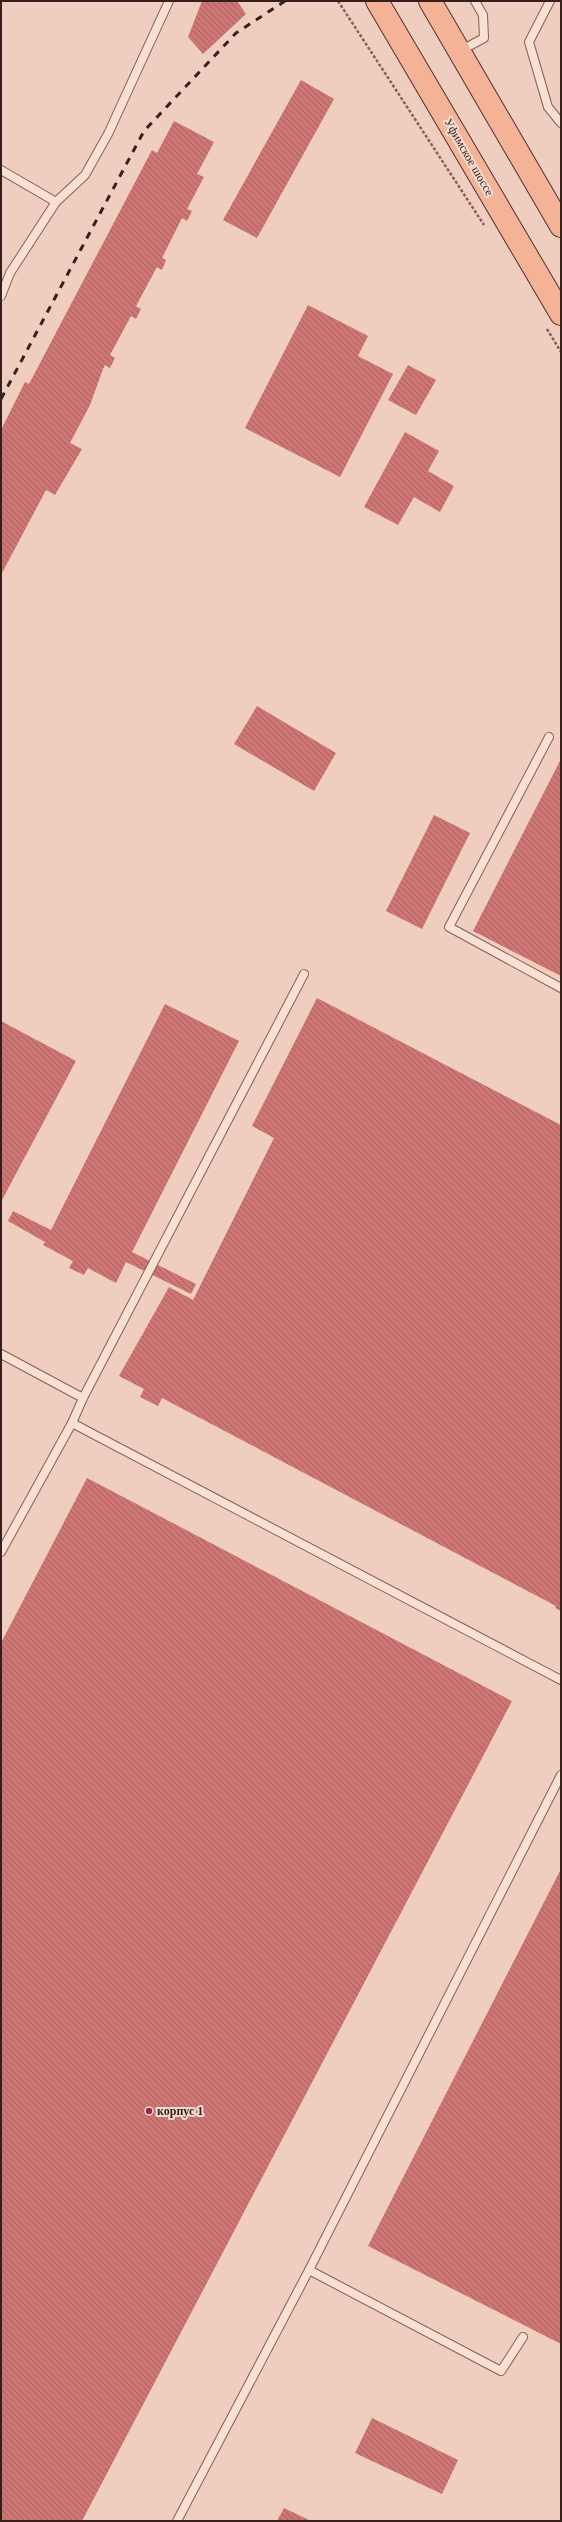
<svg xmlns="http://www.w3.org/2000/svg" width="562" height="2522" font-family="Georgia,serif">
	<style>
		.building { fill: url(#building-back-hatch) }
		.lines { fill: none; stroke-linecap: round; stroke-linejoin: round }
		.lane-casing { stroke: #885e57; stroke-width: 10 }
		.primary-casing { stroke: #562f2c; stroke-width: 24 }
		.path { stroke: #885e57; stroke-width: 2.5; stroke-dasharray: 3 2; stroke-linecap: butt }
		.lane { stroke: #fadfd3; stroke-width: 8 }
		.primary { stroke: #f4b296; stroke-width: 22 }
		.rail { stroke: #371f1c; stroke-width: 3; stroke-dasharray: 7 7; stroke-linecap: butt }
		.poi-dot { fill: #992654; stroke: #f6dccf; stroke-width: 1.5 }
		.labels { text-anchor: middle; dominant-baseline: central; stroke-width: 4; stroke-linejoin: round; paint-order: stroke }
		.street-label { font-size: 12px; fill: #371f1c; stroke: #f6dccf }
		.poi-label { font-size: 12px; font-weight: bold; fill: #371f1c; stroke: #f6dccf; text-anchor: start }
	</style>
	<defs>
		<pattern id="building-back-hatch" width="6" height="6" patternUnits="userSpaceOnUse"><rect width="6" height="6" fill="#ce7674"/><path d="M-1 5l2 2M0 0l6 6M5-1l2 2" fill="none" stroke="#a8605e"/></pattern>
	</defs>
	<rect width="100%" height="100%" fill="#efcec0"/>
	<g class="building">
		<path d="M202,1H237L246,14L203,54L188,37Z"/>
		<path d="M301,80L334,99L257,238L223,220Z"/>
		<path d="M174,121L214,142L197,174L204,177L187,209L192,211L187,221L182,218L162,258L166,260L162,270L157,267L136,306L141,309L136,319L131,316L110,355L115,358L110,368L105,365L103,369L90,405L70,443L82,449L55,495L46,490L1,575V430L25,382L29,384L152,150L157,153Z"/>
		<path d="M308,305L368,336L358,356L393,374L340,477L245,428Z"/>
		<path d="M408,365L436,380L416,415L388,400Z"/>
		<path d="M405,432L439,451L428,471L454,486L440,512L414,497L398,525L364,507Z"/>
		<path d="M257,706L336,753L314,791L234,744Z"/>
		<path d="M561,759V976L473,931Z"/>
		<path d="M434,815L470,833L422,929L386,911Z"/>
		<path d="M317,998L561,1125V1611L555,1608L556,1606L162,1398L158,1406L140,1397L144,1389L119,1376L169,1287L193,1300L274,1138L252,1126Z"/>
		<path d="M165,1004L239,1041L132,1252L196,1284L191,1294L126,1262L116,1283L88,1268L84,1275L69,1268L73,1261L43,1245L45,1242L8,1221L13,1211L51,1230Z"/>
		<path d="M1,1021L76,1061L1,1202Z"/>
		<path d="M87,1478L512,1701L82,2521H1V1643Z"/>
		<path d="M561,1869V2344L368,2246Z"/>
		<path d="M372,2418L458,2460L442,2494L355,2453Z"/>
		<path d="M284,2508L311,2521H277Z"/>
	</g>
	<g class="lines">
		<g class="lane-casing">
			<g id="lane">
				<path d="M550,1L529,42L548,107L561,123"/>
				<path d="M460,51L484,38L483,15L475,1"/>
				<path d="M1,170L56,202L85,175L108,134L169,1"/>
				<path d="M1,296L10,273L56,202"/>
				<path d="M549,737L449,927L561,988"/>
				<path d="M1,1354L83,1398"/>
				<path d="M72,1423L561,1680"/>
				<path d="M1,1552L72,1423L83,1398L304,974"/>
				<path d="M309,2270L501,2371L523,2337"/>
				<path d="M177,2521L309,2270L561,1775"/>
			</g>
		</g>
		<g class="primary-casing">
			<g id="primary">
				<path d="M377,1L561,314"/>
				<path d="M430,1L561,226"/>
			</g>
		</g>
		<g class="path">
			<path d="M338,1L484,225"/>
			<path d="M547,329L561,352"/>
		</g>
		<use href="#lane" class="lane"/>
		<use href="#primary" class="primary"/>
		<path class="rail" d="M1,399L144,131L236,33L285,1"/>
	</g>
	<circle class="poi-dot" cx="149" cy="2111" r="4"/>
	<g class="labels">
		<g class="street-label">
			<text transform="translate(469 157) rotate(60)">Уфимское шоссе</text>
		</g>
		<g class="poi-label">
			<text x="157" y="2111">корпус 1</text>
		</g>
	</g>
	<rect width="562" height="2522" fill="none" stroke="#371f1c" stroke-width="4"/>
</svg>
